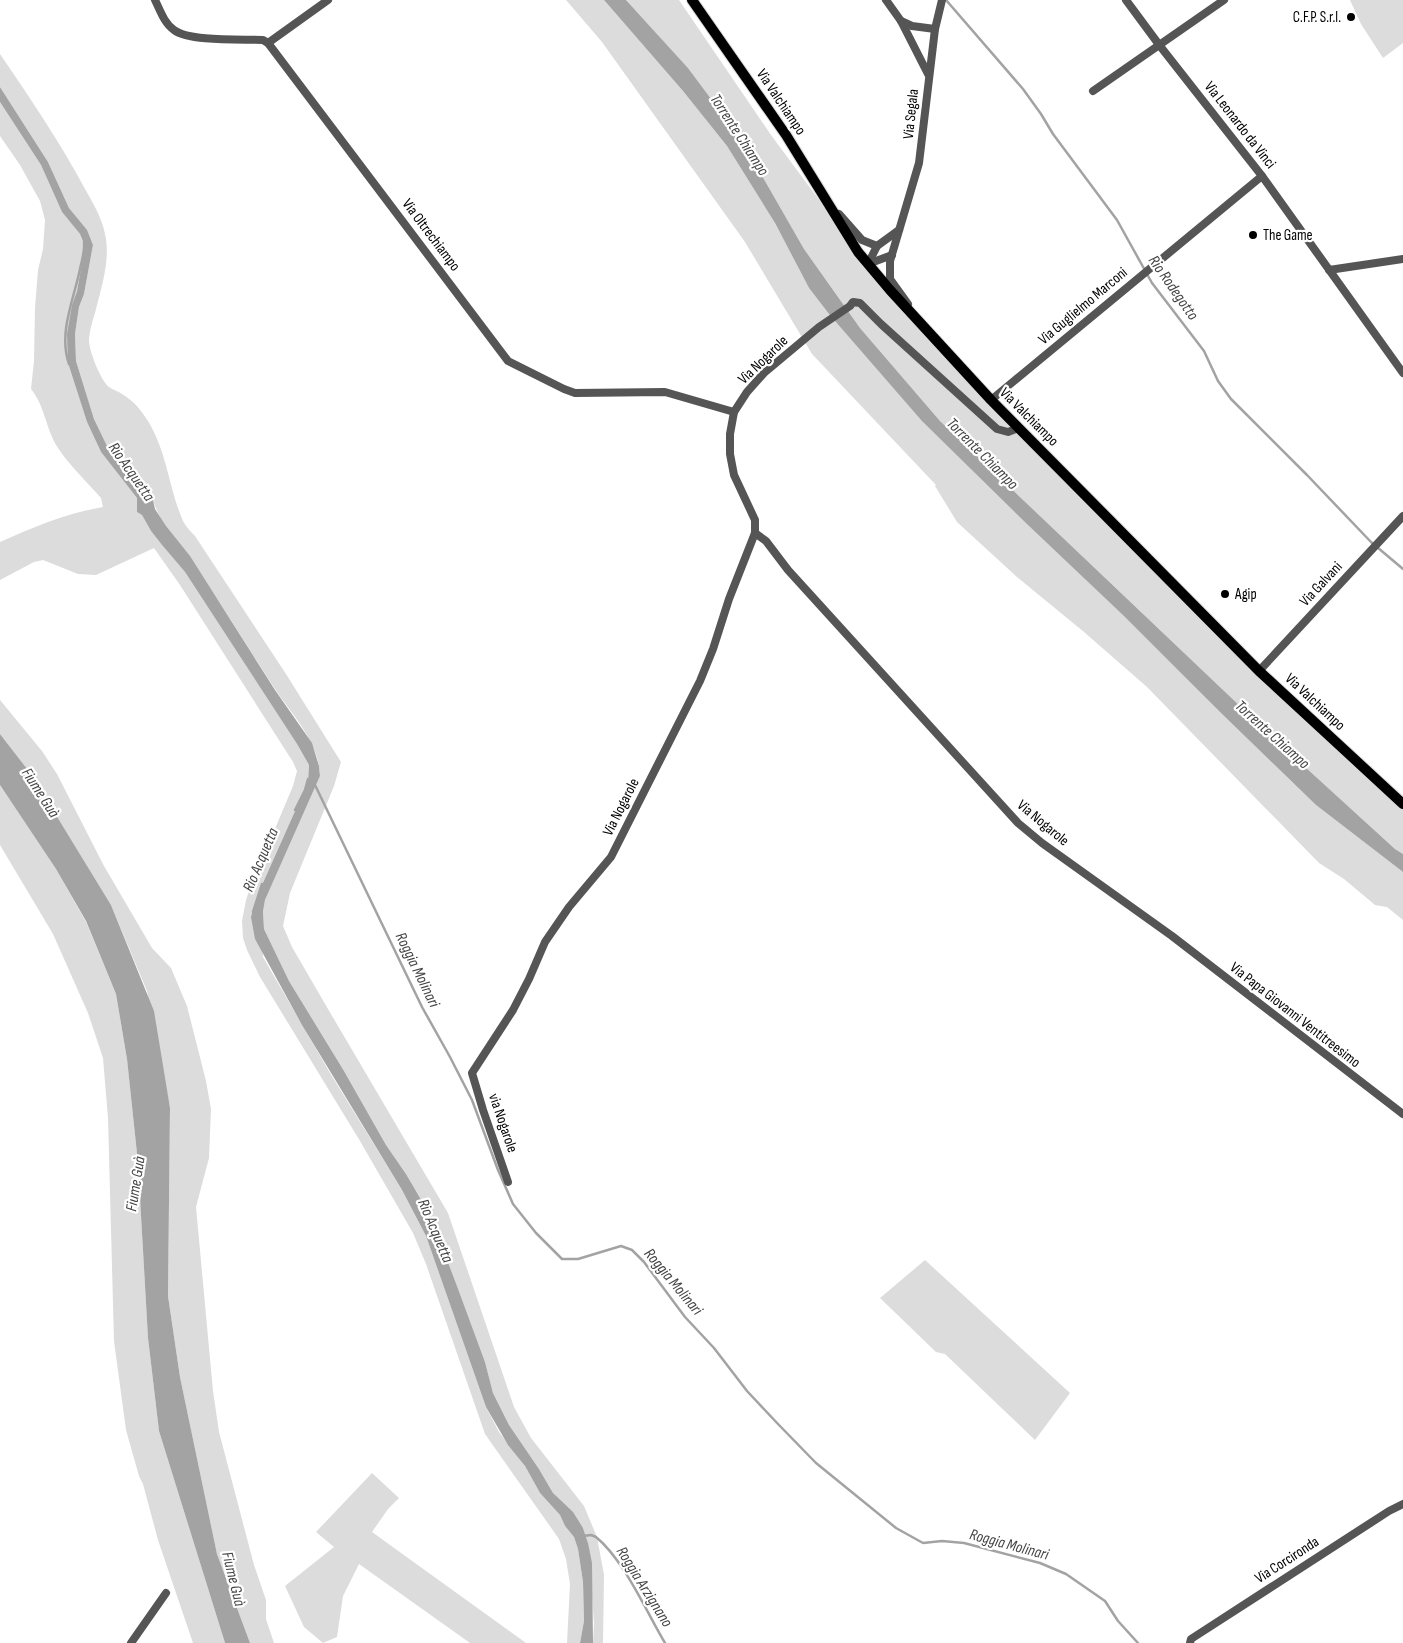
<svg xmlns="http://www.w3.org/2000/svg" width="1403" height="1643" font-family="'Sofia Sans Condensed',sans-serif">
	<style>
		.green { fill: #dcdcdc }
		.water { fill: #a3a3a3 }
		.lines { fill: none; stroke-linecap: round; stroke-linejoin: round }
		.stream { stroke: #a3a3a3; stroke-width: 2.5 }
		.major-casing { stroke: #dbdbdb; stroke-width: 12 }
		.minor { stroke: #555; stroke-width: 8 }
		.major { stroke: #000; stroke-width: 10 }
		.poi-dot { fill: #000; stroke: #fff; stroke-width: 2 }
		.labels { text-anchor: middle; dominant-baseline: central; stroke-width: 4.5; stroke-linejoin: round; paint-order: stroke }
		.poi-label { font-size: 15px; fill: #000; stroke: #fff; text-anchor: start }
		.street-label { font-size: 15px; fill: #000; stroke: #fff }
		.water-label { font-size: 16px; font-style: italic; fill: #444; stroke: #fff }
	</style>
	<rect width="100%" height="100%" fill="#fff"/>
	<g class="green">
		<path d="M566,0H604L683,91L727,146L775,223L809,288L829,314L1221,713L1316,805L1403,872V920L1387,907L1375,905L1344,879L1319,863L1147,687L1084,632L1017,577L957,522L935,486L936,485L812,354L745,242L602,42Z"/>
		<path d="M626,0H679L771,135L882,285L1118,526L1403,805V854L1395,849L1281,745L940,421L860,328L804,249L741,139L688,68Z"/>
		<path d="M1350,0H1403V43L1383,58L1361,24Z"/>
		<path d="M0,54C30,98 60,142 85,189C93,203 102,218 105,234C111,260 101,288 95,313C92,322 89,333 89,342C90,353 101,381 109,387C113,390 118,391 122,394C134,401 141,410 148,421C167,452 169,489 183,521C186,527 191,532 195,536L286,674L341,762L334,786L290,893L283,926L292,947L328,1009L448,1213L514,1407L531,1438L584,1506L597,1537L604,1575L603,1643H593L594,1623L588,1543L583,1528L553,1493L539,1469L509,1425L493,1393L485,1362L457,1286L430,1215L406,1174L386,1145L344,1071L289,981L264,929L263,910L265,900L320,776C319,742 293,716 275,689C253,656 233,622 211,590C193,564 162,530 153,500L146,496L108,448L94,419L76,361L75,334L79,307L84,294L93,245L86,230L69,208L48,162L0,87Z"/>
		<path d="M0,102L41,165L62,212L80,234L85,246L77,291L72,305L68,363L87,422L101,452L137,498V512L142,515L151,531L162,545L185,572L297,744L309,765L308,782L258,894L263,957L330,1073L402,1190L426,1236L486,1407L499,1432L525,1466L540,1493L560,1515L565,1526L574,1537L578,1549L583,1582L584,1621L580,1643H567L570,1584L566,1559L559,1539L485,1434L426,1264L413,1233L360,1141L260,977L247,950L243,938L242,921L246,900L250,888L293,786L297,771L293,762L180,585L154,548L96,575L78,574L43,560L34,562L0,580V542C34,527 67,513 103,507L101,498C87,482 70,466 58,448C46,430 45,406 31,389L34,361L35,308L38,270L43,249L45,220L40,201L20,165L0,136Z"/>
		<path d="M0,700L42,751L57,774L104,866L152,948L171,968L187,1006L206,1081L211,1109L209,1158L196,1207L213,1391L219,1432L254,1565L266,1600V1619L274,1643H250L217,1554L180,1377L168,1296L170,1108L147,991L111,905L31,774L0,734Z"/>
		<path d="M0,785L56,869L86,922L116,994L127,1059L138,1163L148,1338L159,1431L225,1643H193L158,1540L143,1484L139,1476L126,1430L114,1341L108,1118L103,1058L88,1013L53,934L0,845Z"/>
		<path d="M925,1260L1070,1393L1035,1440L945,1354L936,1352L880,1298Z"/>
		<path d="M372,1473L399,1498L388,1509L372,1532L526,1643H470L359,1564L343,1596L337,1637L323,1643L304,1627L285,1586L334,1547L316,1532Z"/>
	</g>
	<g class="water">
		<path d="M604,0H626L688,68L741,139L804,249L860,328L940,421L1281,745L1395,849L1403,854V872L1316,805L1221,713L1124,616L1027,524L922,421L829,314L809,288L775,223L727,146L683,91Z"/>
		<path d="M0,87L48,162L69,208L87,230L93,245L84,294L79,307L75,334L76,361L94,419L108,448L146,496L153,500L155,509L166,526L190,556L275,690L312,743L319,766L320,776L265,900L263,911L264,929L289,981L344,1071L386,1145L406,1174L430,1215L457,1286L485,1362L493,1393L509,1425L539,1469L553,1493L573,1512L583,1528L588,1543L592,1563L593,1643H580L584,1621L583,1582L578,1549L574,1537L565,1526L560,1515L540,1493L525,1466L508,1445L486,1407L426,1236L402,1190L302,1025L255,939L251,917L258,894L308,782L309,765L297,744L185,572L162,545L151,531L142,515L137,512V498L101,452L87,422L68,363L67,334L72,305L77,291L85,246L80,234L62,212L41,165L0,102Z"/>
		<path d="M0,734L31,774L111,905L154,1011L170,1108L168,1296L180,1377L217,1554L250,1643H225L159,1431L148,1338L138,1163L127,1059L116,994L86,921L56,869L0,785Z"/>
	</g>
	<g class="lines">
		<g class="stream">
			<path d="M946,0L1023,89L1041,114L1053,134L1117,220L1152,283L1204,351L1218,381L1231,399L1307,475L1371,542L1403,569"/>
			<path d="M69,364C58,333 74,299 80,269C82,260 85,251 84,242"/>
			<path d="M315,785L422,1007L450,1057L472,1100L498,1170L513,1204L536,1233L562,1259H578L621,1246L632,1250L644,1262L685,1317L714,1348L747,1391L778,1424L816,1463L896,1528L923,1543L942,1541L964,1543L1040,1563L1066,1574L1105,1601L1118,1621L1138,1643"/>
			<path d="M295,810L305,790L308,779"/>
			<path d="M253,912L262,884"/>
			<path d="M583,1536L591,1535L596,1537C624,1560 646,1611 665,1643"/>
		</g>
		<g class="major-casing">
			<path id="major" d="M692,0L786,135L858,252L890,290L991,400L1259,671L1403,804"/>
		</g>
		<g class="minor">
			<path d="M155,0C160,10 164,23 174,30C190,42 242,39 263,40L268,43L508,361L564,389L575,393L665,392L734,412"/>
			<path d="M886,0L901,21L928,74"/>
			<path d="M1126,0L1160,46L1262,176L1403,373"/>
			<path d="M901,21L912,26L935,29"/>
			<path d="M268,43L328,0"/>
			<path d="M1093,91L1224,0"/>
			<path d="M839,214L862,240L877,246"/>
			<path d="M868,264L877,246L899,230"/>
			<path d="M868,264L892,255"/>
			<path d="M1329,270L1403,259"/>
			<path d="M908,304L890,279V261L919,163L935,29L942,0"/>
			<path d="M991,400L1262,176"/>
			<path d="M755,533L766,541L788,570L1018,823L1042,843L1172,936L1403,1114"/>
			<path d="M1259,671L1403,516"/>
			<path d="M508,1182L483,1110L472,1073L513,1010L529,979L545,942L569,907L611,857L700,681L713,649L729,599L755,533V520L734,475L730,454V434L734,412L747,392L764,373L819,327L850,306L853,302L860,303L881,324L997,429L1008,432L1019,428"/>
			<path d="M131,1643L166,1593"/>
			<path d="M1190,1643L1191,1639L1389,1511L1403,1504"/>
		</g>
		<use href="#major" class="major"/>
	</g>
	<g class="poi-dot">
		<circle cx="1351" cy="17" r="5"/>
		<circle cx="1253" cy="235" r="5"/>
		<circle cx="1225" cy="594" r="5"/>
	</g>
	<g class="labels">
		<g class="poi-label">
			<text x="1341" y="17" text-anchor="end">C.F.P. S.r.l.</text>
			<text x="1263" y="235">The Game</text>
			<text x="1235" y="594">Agip</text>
		</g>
		<g class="street-label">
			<text transform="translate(781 102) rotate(56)">Via Valchiampo</text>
			<text transform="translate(911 114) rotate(-84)">Via Segala</text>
			<text transform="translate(1240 125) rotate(52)">Via Leonardo da Vinci</text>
			<text transform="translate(431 235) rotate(53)">Via Oltrechiampo</text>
			<text transform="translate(1083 306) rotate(-40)">Via Guglielmo Marconi</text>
			<text transform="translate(763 360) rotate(-44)">Via Nogarole</text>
			<text transform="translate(1029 417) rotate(45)">Via Valchiampo</text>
			<text transform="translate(1321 584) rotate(-47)">Via Galvani</text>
			<text transform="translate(1315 702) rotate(43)">Via Valchiampo</text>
			<text transform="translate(621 807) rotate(-63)">Via Nogarole</text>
			<text transform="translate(1043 823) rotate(40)">Via Nogarole</text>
			<text transform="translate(1295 1015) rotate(38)">Via Papa Giovanni Ventitreesimo</text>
			<text transform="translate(503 1123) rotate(71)">via Nogarole</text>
			<text transform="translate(1287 1560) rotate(-33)">Via Corcironda</text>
		</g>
		<g class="water-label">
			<text transform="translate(739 135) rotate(57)">Torrente Chiampo</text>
			<text transform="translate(1173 288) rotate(55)">Rio Rodegotto</text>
			<text transform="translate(982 454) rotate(45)">Torrente Chiampo</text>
			<text transform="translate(131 472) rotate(55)">Rio Acquetta</text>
			<text transform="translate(1272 735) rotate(42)">Torrente Chiampo</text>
			<text transform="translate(40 793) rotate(57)">Fiume Guà</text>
			<text transform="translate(261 860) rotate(-67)">Rio Acquetta</text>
			<text transform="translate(417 970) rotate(64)">Roggia Molinari</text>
			<text transform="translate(136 1184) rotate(-81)">Fiume Guà</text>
			<text transform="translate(435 1231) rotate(67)">Rio Acquetta</text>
			<text transform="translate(673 1282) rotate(50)">Roggia Molinari</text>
			<text transform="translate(1009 1545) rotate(15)">Roggia Molinari</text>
			<text transform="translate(233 1579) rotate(76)">Fiume Guà</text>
			<text transform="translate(644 1587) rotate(58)">Roggia Arzignano</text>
		</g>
	</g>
</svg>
